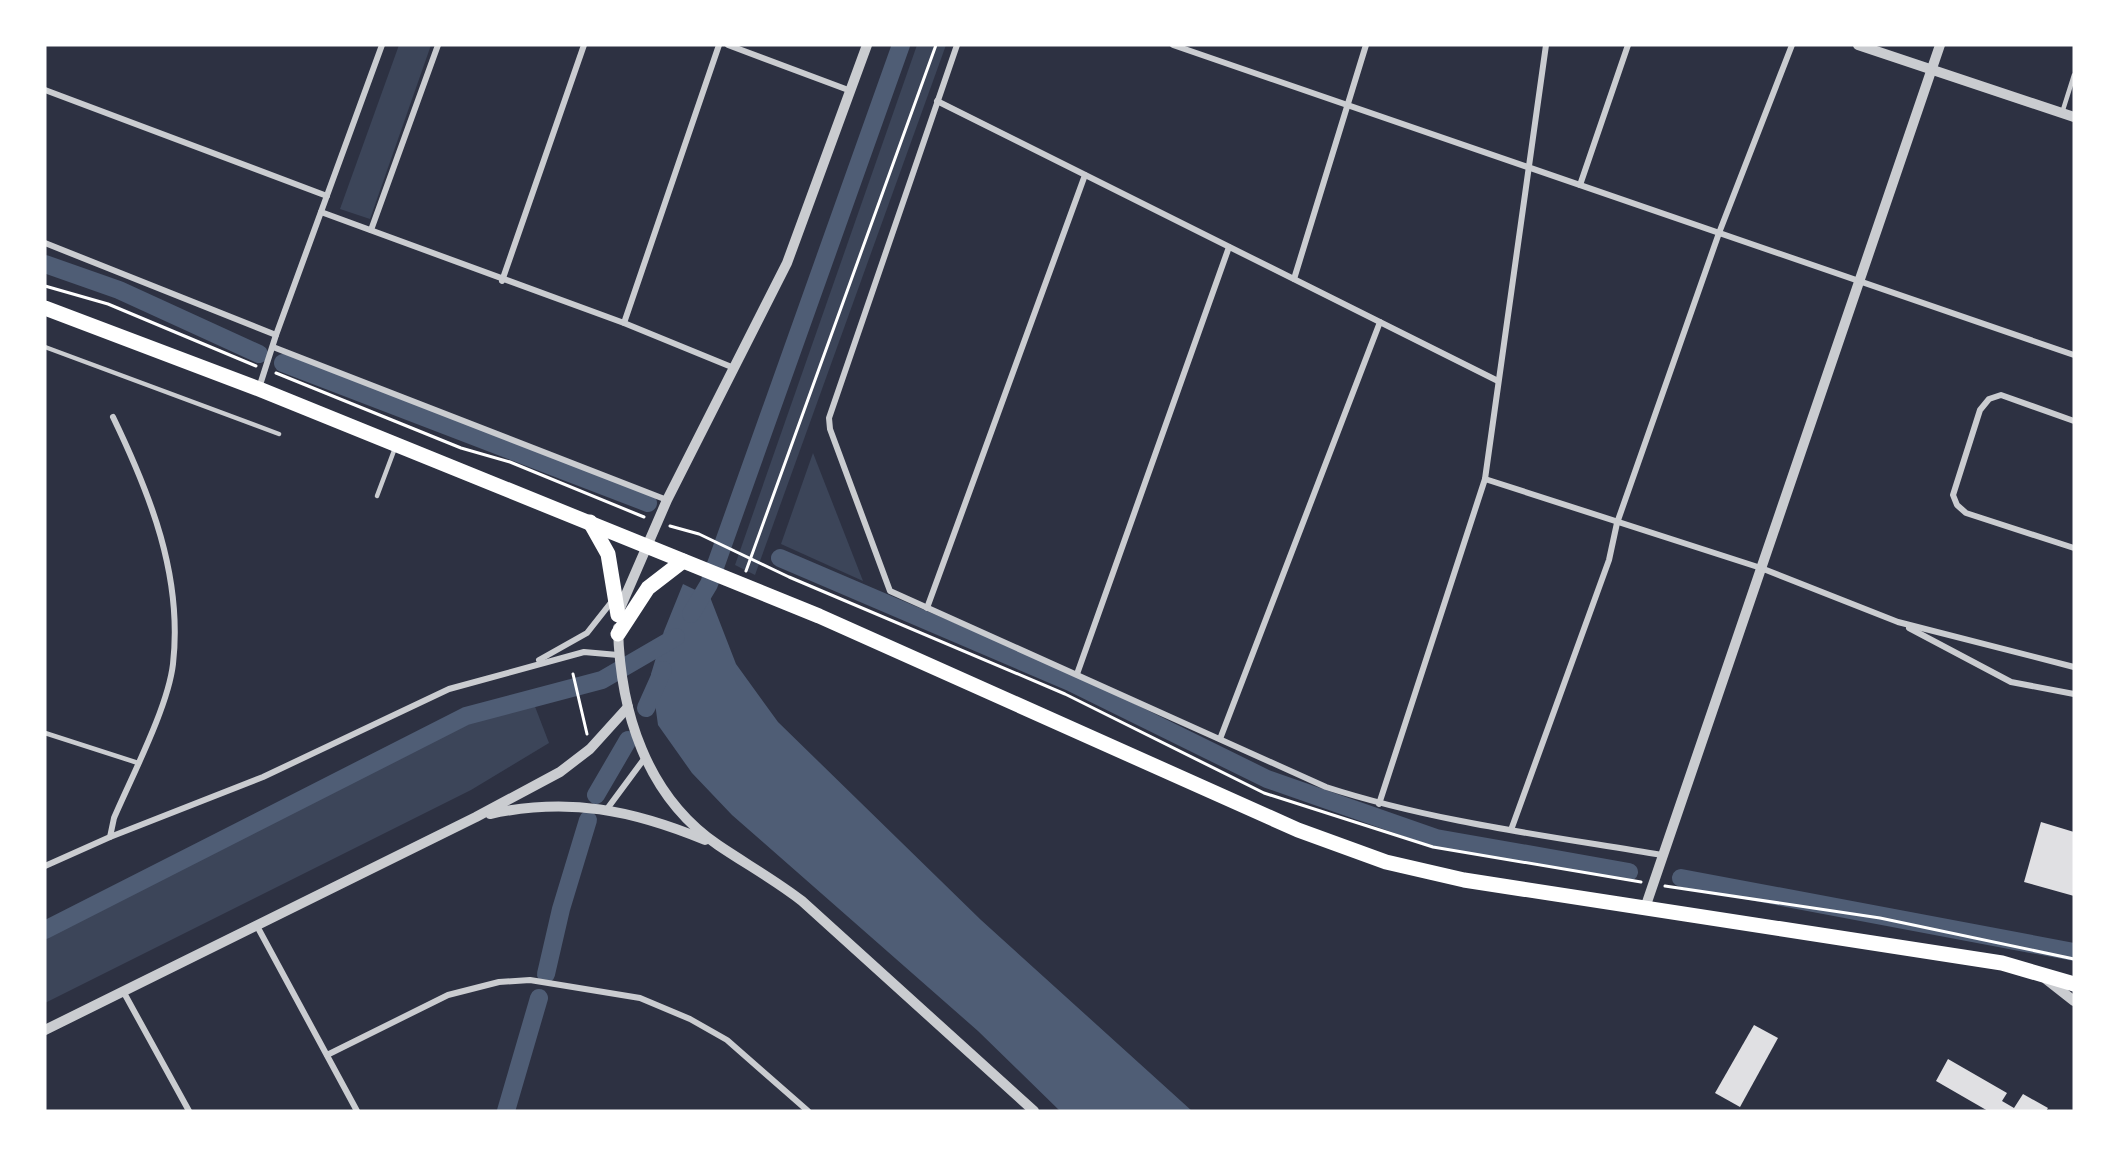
<svg xmlns="http://www.w3.org/2000/svg" width="2119" height="1156" font-family="'Playfair Display',serif">
	<style>
		.green { fill: #3c4559 }
		.water { fill: #4f5d75 }
		.lines { fill: none; stroke-linecap: round; stroke-linejoin: round }
		.canal { stroke: #4f5d75; stroke-width: 18 }
		.building { fill: #e0e0e3 }
		.path { stroke: #fff; stroke-width: 3 }
		.service { stroke: #caccd0; stroke-width: 4.5 }
		.minor { stroke: #caccd0; stroke-width: 6 }
		.tertiary { stroke: #caccd0; stroke-width: 10 }
		.primary { stroke: #fff; stroke-width: 15 }
	</style>
	<rect width="100%" height="100%" fill="#2d3142"/>
	<g class="green">
		<path d="M399,45H431L370,219L340,209Z"/>
		<path d="M917,45H946L755,575L735,565Z"/>
		<path d="M813,453L863,581L781,544Z"/>
		<path d="M529,691L549,743L471,790L45,1003V934L470,707Z"/>
	</g>
	<path class="water" d="M683,584L710,597L736,664L778,722L981,920L1192,1111H1060L978,1031L732,815L692,773L658,725L651,674L664,631Z"/>
	<g class="lines">
		<g class="canal">
			<path d="M45,264L119,290L259,354"/>
			<path d="M283,363L648,503"/>
			<path d="M780,558L1070,682L1267,779L1436,838L1629,872"/>
			<path d="M691,614L709,584L901,45"/>
			<path d="M646,708L663,670"/>
			<path d="M596,795L628,740"/>
			<path d="M1681,878L2074,952"/>
			<path d="M45,930L466,716L602,680L676,637"/>
			<path d="M546,974L561,909L588,820"/>
			<path d="M506,1111L539,998"/>
		</g>
	</g>
	<g class="building">
		<path d="M2041,822L2074,832V896L2024,882Z"/>
		<path d="M1754,1025L1778,1038L1740,1107L1715,1093Z"/>
		<path d="M1948,1059L2007,1093L2002,1101L2014,1108L2023,1094L2048,1108L2046,1111H1988L1936,1081Z"/>
	</g>
	<g class="lines">
		<g class="path">
			<path d="M45,286L108,304L256,366"/>
			<path d="M276,373L461,448L510,462L644,517"/>
			<path d="M670,526L699,534L789,577L1065,694L1264,793L1433,847L1641,882"/>
			<path d="M746,571L936,45"/>
			<path d="M573,674L587,734"/>
			<path d="M1665,886L1880,918L2074,959"/>
		</g>
		<g class="service">
			<path d="M2062,113L2074,75"/>
			<path d="M45,347L279,434"/>
			<path d="M377,496L395,448"/>
			<path d="M45,733L138,763"/>
		</g>
		<g class="minor">
			<path d="M728,45L851,91"/>
			<path d="M957,45L829,418L830,429L890,591L1326,787C1434,822 1549,836 1662,855"/>
			<path d="M1173,45L2074,355"/>
			<path d="M45,90L327,196"/>
			<path d="M937,101L1498,381"/>
			<path d="M1580,185L1628,45"/>
			<path d="M321,212L624,323L734,368"/>
			<path d="M371,230L438,45"/>
			<path d="M45,243L276,335"/>
			<path d="M1294,279L1366,45"/>
			<path d="M502,281L584,45"/>
			<path d="M624,323L719,45"/>
			<path d="M273,347L667,500"/>
			<path d="M259,388L276,335L382,45"/>
			<path d="M2074,421L2001,395L1989,399L1980,410L1953,495L1957,505L1966,513L2074,548"/>
			<path d="M1485,479L1761,568L1898,622L2074,667"/>
			<path d="M927,608L1085,175"/>
			<path d="M1909,628L2011,682L2074,694"/>
			<path d="M539,660L587,633L613,600"/>
			<path d="M1077,674L1229,247"/>
			<path d="M1220,739L1380,322"/>
			<path d="M1379,804L1485,479L1546,45"/>
			<path d="M607,809L644,759"/>
			<path d="M1511,830L1609,560L1617,523L1719,233L1792,45"/>
			<path d="M110,837L114,818C132,776 168,707 173,664C183,576 150,494 113,417"/>
			<path d="M45,866L110,837L263,777L449,689L584,652L618,655"/>
			<path d="M257,926L357,1111"/>
			<path d="M123,991L189,1111"/>
			<path d="M327,1055L448,995L499,982L530,980L640,998L690,1019L727,1040L808,1111"/>
		</g>
		<g class="tertiary">
			<path d="M1858,45L2074,117"/>
			<path d="M618,613L667,500L787,263L867,45"/>
			<path d="M618,628C620,711 646,796 718,845C746,864 775,880 802,901L1034,1111"/>
			<path d="M490,814C569,797 632,810 705,840"/>
			<path d="M1645,908L1940,45"/>
			<path d="M2046,979L2074,1001"/>
			<path d="M45,1030L476,817L560,772L590,749L628,707"/>
		</g>
		<g class="primary">
			<path d="M45,308L259,389L819,616L1298,830L1386,862L1464,880L2002,963L2074,984"/>
			<path d="M590,522L608,554L618,615"/>
			<path d="M618,634L648,588L683,561"/>
		</g>
	</g>
	<rect width="2119" height="1156" fill="none" stroke="#ffffff" stroke-width="93"/>
</svg>
